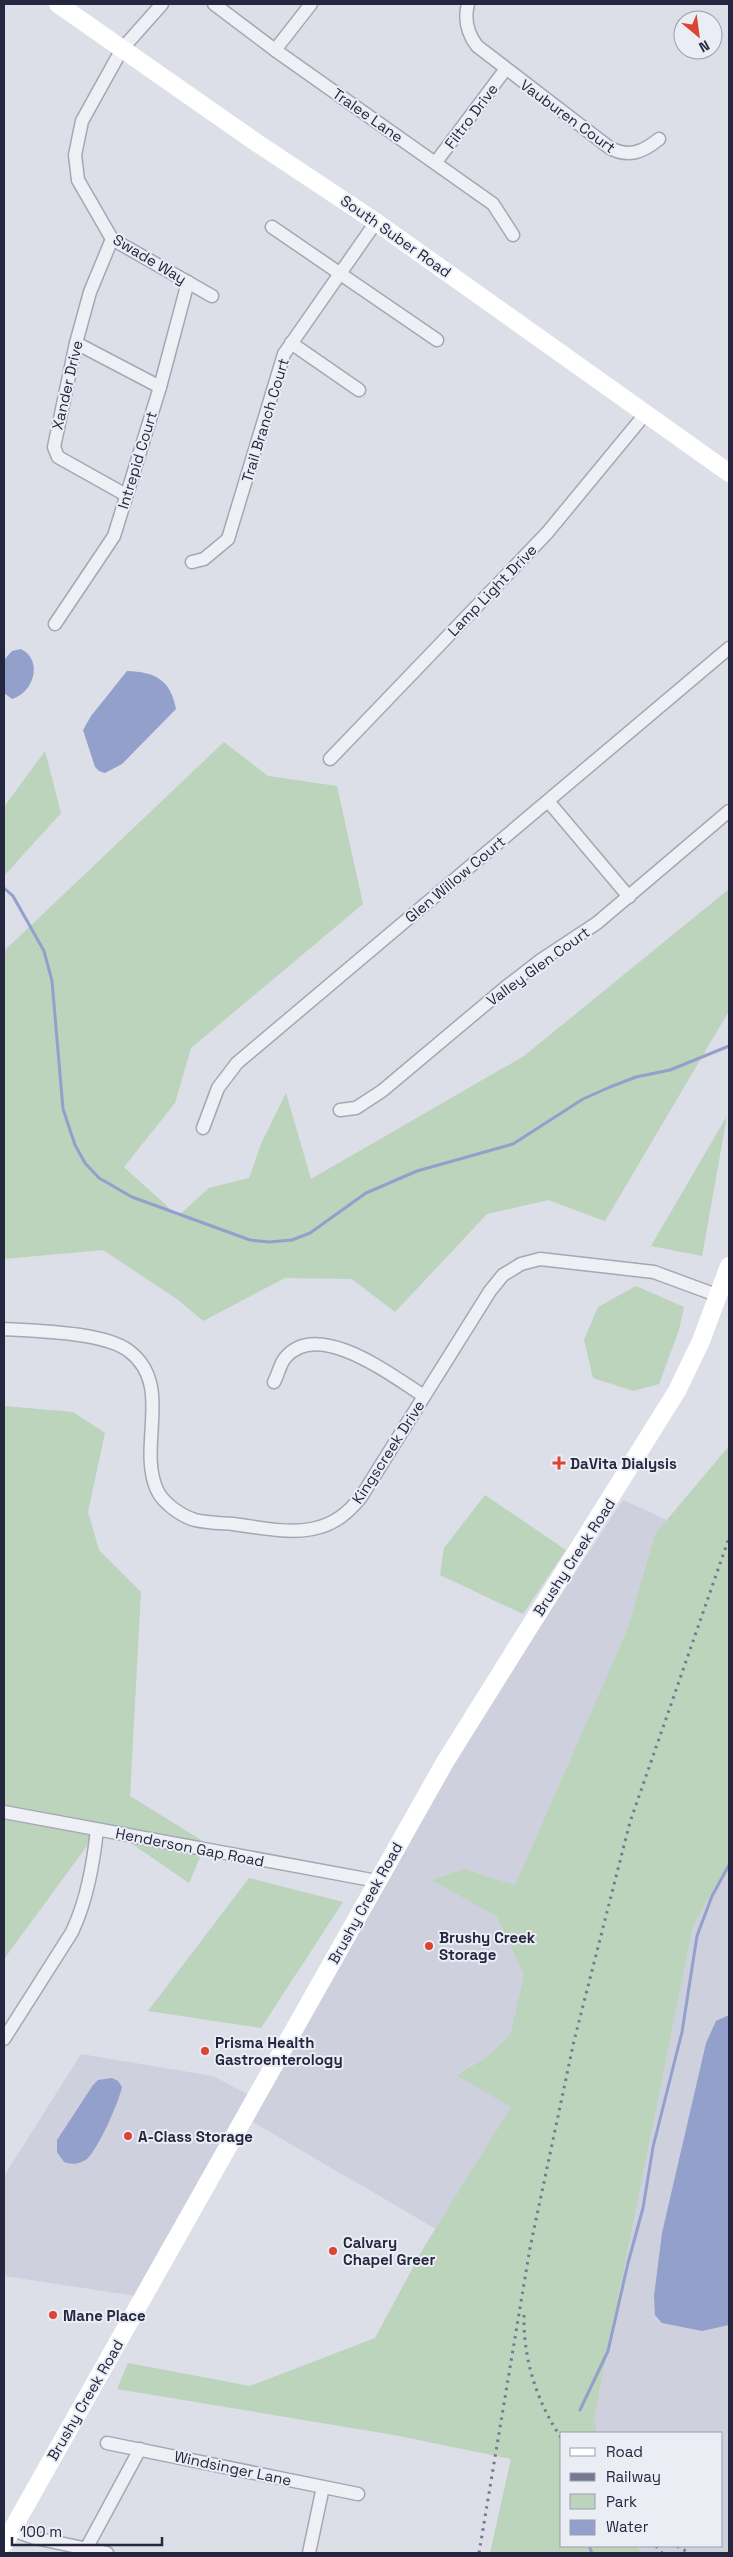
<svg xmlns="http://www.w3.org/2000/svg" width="733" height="2557" font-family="'Space Grotesk',sans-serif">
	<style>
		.built { fill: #ced0dd }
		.green { fill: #bcd3bc }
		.water { fill: #93a0cc }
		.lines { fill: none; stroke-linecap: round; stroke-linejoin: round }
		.stream { stroke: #93a0cc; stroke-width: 3 }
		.street-casing { stroke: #a5a7b5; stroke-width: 15 }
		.street { stroke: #eff0f6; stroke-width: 12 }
		.secondary { stroke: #fff; stroke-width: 18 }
		.rail { stroke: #747893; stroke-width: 3; stroke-dasharray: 2.5 5; stroke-linecap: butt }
		.poi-dot { fill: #db4333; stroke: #ebedf5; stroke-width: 2 }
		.labels { text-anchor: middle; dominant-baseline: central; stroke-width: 4; stroke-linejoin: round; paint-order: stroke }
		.street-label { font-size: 15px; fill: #24273f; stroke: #ebedf5 }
		.poi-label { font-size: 15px; font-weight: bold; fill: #24273f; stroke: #ebedf5; text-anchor: start }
	</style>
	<rect width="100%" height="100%" fill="#dcdee8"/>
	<g class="built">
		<path d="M623,1500L667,1520L655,1534L627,1630L515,1885L465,1869L431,1880L496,1916L524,1975L510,2035L488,2056L456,2074L511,2107L436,2229L251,2121L424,1812L530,1642Z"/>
		<path d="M729,1862V2553H642L636,2546H722V2433H597L594,2418L693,1926Z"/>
		<path d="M81,2054L213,2076L249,2095L136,2296L4,2276V2176Z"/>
	</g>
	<g class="green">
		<path d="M224,742L268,776L337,786L363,904L191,1048L175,1103L124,1167L178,1216L209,1188L249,1178L261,1144L286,1093L311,1179L524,1056L729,889V1011L605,1221L548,1200L487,1214L395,1312L352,1279L285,1278L203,1321L177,1299L103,1250L4,1259V951Z"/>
		<path d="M45,751L61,813L4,876V807Z"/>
		<path d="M727,1116L702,1256L651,1246Z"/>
		<path d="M636,1286L684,1307L679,1330L659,1384L633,1391L593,1378L584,1340L598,1307Z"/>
		<path d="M4,1406L73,1412L105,1433L88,1512L99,1550L141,1592L130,1796L206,1843L189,1883L103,1824L4,1959Z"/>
		<path d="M729,1446V1862L693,1926L594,2418L597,2433H562V2546H636L642,2553H490L511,2459L394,2435L117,2389L128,2363L250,2386L375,2338L424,2247L511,2107L456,2075L488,2056L510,2035L524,1975L496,1916L431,1880L465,1869L515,1885L627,1630L655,1534Z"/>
		<path d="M485,1495L566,1550L523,1614L440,1575L444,1548Z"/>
		<path d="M249,1878L343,1902L261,2028L148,2011Z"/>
	</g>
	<g class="water">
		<path d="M21,649C44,661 33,693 12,699L4,693V660L12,651Z"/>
		<path d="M127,671C155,672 170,679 176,709L122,764L105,773L99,771L95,767L83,730L91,716Z"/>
		<path d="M729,2015V2325L702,2331L662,2323L655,2315L654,2296L662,2233L706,2043L716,2021Z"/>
		<path d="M112,2078L118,2081L122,2087C118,2104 99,2147 87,2159C80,2164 72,2165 64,2162L57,2152V2140L93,2085L98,2080Z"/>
	</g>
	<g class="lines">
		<g class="stream">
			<path d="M4,888L13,896L44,951L52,981L63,1109L75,1145L85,1163L99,1178L132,1197L250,1240L269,1242L292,1240L310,1233L366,1193L417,1171L513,1144L583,1099L610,1087L636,1077L670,1070L729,1046"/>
			<path d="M580,2410L608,2351L628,2263L643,2208L653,2147L682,2032L697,1936L712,1896L729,1865"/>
			<path d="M589,2546L592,2553"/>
		</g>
		<g class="street-casing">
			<g id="street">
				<path d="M162,4L122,49L82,121L75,155L78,180L112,239L212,296"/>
				<path d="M214,4L275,50L493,204L513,235"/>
				<path d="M468,4C464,19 468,34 477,46L610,148C629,158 643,152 659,139"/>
				<path d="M275,50L311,4"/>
				<path d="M436,162L505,70"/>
				<path d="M272,227L437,340"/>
				<path d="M112,239L90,292L76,343L54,447L58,457L126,495"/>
				<path d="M76,343L160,387"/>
				<path d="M291,343L359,390"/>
				<path d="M192,562L204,559L228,539L284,354L376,222"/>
				<path d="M55,624L114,536L160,387L188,282"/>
				<path d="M330,759L547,533L646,413"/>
				<path d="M548,801L629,897"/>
				<path d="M340,1110L356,1108L382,1091L506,987L541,960L597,923L729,811"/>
				<path d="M203,1128L218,1088L237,1063L729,648"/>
				<path d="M4,1329C36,1331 104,1332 129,1351C174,1385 137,1446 157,1490C163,1503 181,1516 195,1520C207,1523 220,1523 233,1524C258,1527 286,1534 312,1529C334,1525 348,1513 361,1497L490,1291L503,1275L521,1264L540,1259L654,1272L719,1296"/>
				<path d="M274,1382C278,1375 280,1364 285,1358C318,1318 392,1376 424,1396"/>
				<path d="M4,1812L377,1881"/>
				<path d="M4,2039L72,1932C87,1900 93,1865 97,1830"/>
				<path d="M107,2443L358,2494"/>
				<path d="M12,2530L35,2538L107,2553"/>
				<path d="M86,2549L140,2449"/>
				<path d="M309,2553L323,2487"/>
			</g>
		</g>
		<use href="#street" class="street"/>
		<g class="secondary">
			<path d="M58,4L257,143L376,222L729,473"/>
			<path d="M4,2544L445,1762L677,1391L701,1341L729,1266"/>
		</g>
		<g class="rail">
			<path d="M524,2315C523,2359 537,2403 562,2439"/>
			<path d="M656,2546L662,2553"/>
			<path d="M677,2546L689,2553"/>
			<path d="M479,2553L530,2248L574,2041L630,1822L729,1538"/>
		</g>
	</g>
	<g class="poi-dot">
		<path d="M556.5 1455.5h5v5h5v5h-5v5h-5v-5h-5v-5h5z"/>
		<circle cx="429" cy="1946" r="5"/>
		<circle cx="205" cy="2051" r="5"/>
		<circle cx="128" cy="2136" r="5"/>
		<circle cx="333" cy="2251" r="5"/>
		<circle cx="53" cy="2315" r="5"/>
	</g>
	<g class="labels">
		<g class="street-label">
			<text transform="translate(368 115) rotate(35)">Tralee Lane</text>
			<text transform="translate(471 116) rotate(-53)">Filtro Drive</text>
			<text transform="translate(568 116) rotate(36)">Vauburen Court</text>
			<text transform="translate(396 236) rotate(35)">South Suber Road</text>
			<text transform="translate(150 259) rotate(31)">Swade Way</text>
			<text transform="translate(67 385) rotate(-77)">Xander Drive</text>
			<text transform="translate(265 420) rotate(-73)">Trail Branch Court</text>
			<text transform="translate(137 460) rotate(-73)">Intrepid Court</text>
			<text transform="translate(492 590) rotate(-46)">Lamp Light Drive</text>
			<text transform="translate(455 879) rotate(-40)">Glen Willow Court</text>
			<text transform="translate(538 966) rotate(-36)">Valley Glen Court</text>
			<text transform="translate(388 1452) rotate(-57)">Kingscreek Drive</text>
			<text transform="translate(574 1557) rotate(-57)">Brushy Creek Road</text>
			<text transform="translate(190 1847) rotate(11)">Henderson Gap Road</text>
			<text transform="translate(365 1903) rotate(-61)">Brushy Creek Road</text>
			<text transform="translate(85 2400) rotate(-60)">Brushy Creek Road</text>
			<text transform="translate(233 2468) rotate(12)">Windsinger Lane</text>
		</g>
		<g class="poi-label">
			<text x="570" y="1463">DaVita Dialysis</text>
			<text x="439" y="1937">Brushy Creek<tspan x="439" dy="17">Storage</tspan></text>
			<text x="215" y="2042">Prisma Health<tspan x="215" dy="17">Gastroenterology</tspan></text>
			<text x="138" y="2136">A-Class Storage</text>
			<text x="343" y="2242">Calvary<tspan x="343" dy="17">Chapel Greer</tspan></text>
			<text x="63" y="2315">Mane Place</text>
		</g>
	</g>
	<rect width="733" height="2557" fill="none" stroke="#24273f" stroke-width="10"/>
	<rect x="560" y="2432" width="162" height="115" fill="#ebedf5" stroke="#9b9eac"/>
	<rect x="570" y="2448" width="25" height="8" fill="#ffffff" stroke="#9b9eac"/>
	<text x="606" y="2457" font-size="15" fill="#24273f">Road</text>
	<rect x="570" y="2473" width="25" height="8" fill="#747893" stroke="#9b9eac"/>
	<text x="606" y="2482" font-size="15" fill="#24273f">Railway</text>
	<rect x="570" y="2494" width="25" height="15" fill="#bcd3bc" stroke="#9b9eac"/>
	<text x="606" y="2507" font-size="15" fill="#24273f">Park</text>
	<rect x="570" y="2520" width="25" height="15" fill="#93a0cc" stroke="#9b9eac"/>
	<text x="606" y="2532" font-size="15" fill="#24273f">Water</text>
	<g transform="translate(698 35) rotate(151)"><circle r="24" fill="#ebedf5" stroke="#9b9eac"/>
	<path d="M0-4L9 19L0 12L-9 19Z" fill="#db4333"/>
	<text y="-8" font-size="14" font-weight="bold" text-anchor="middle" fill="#24273f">N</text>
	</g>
	<path d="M12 2537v8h150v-8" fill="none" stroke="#24273f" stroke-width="2.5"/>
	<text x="20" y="2537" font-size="15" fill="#24273f" stroke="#ebedf5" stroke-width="4" paint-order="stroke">100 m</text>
</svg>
